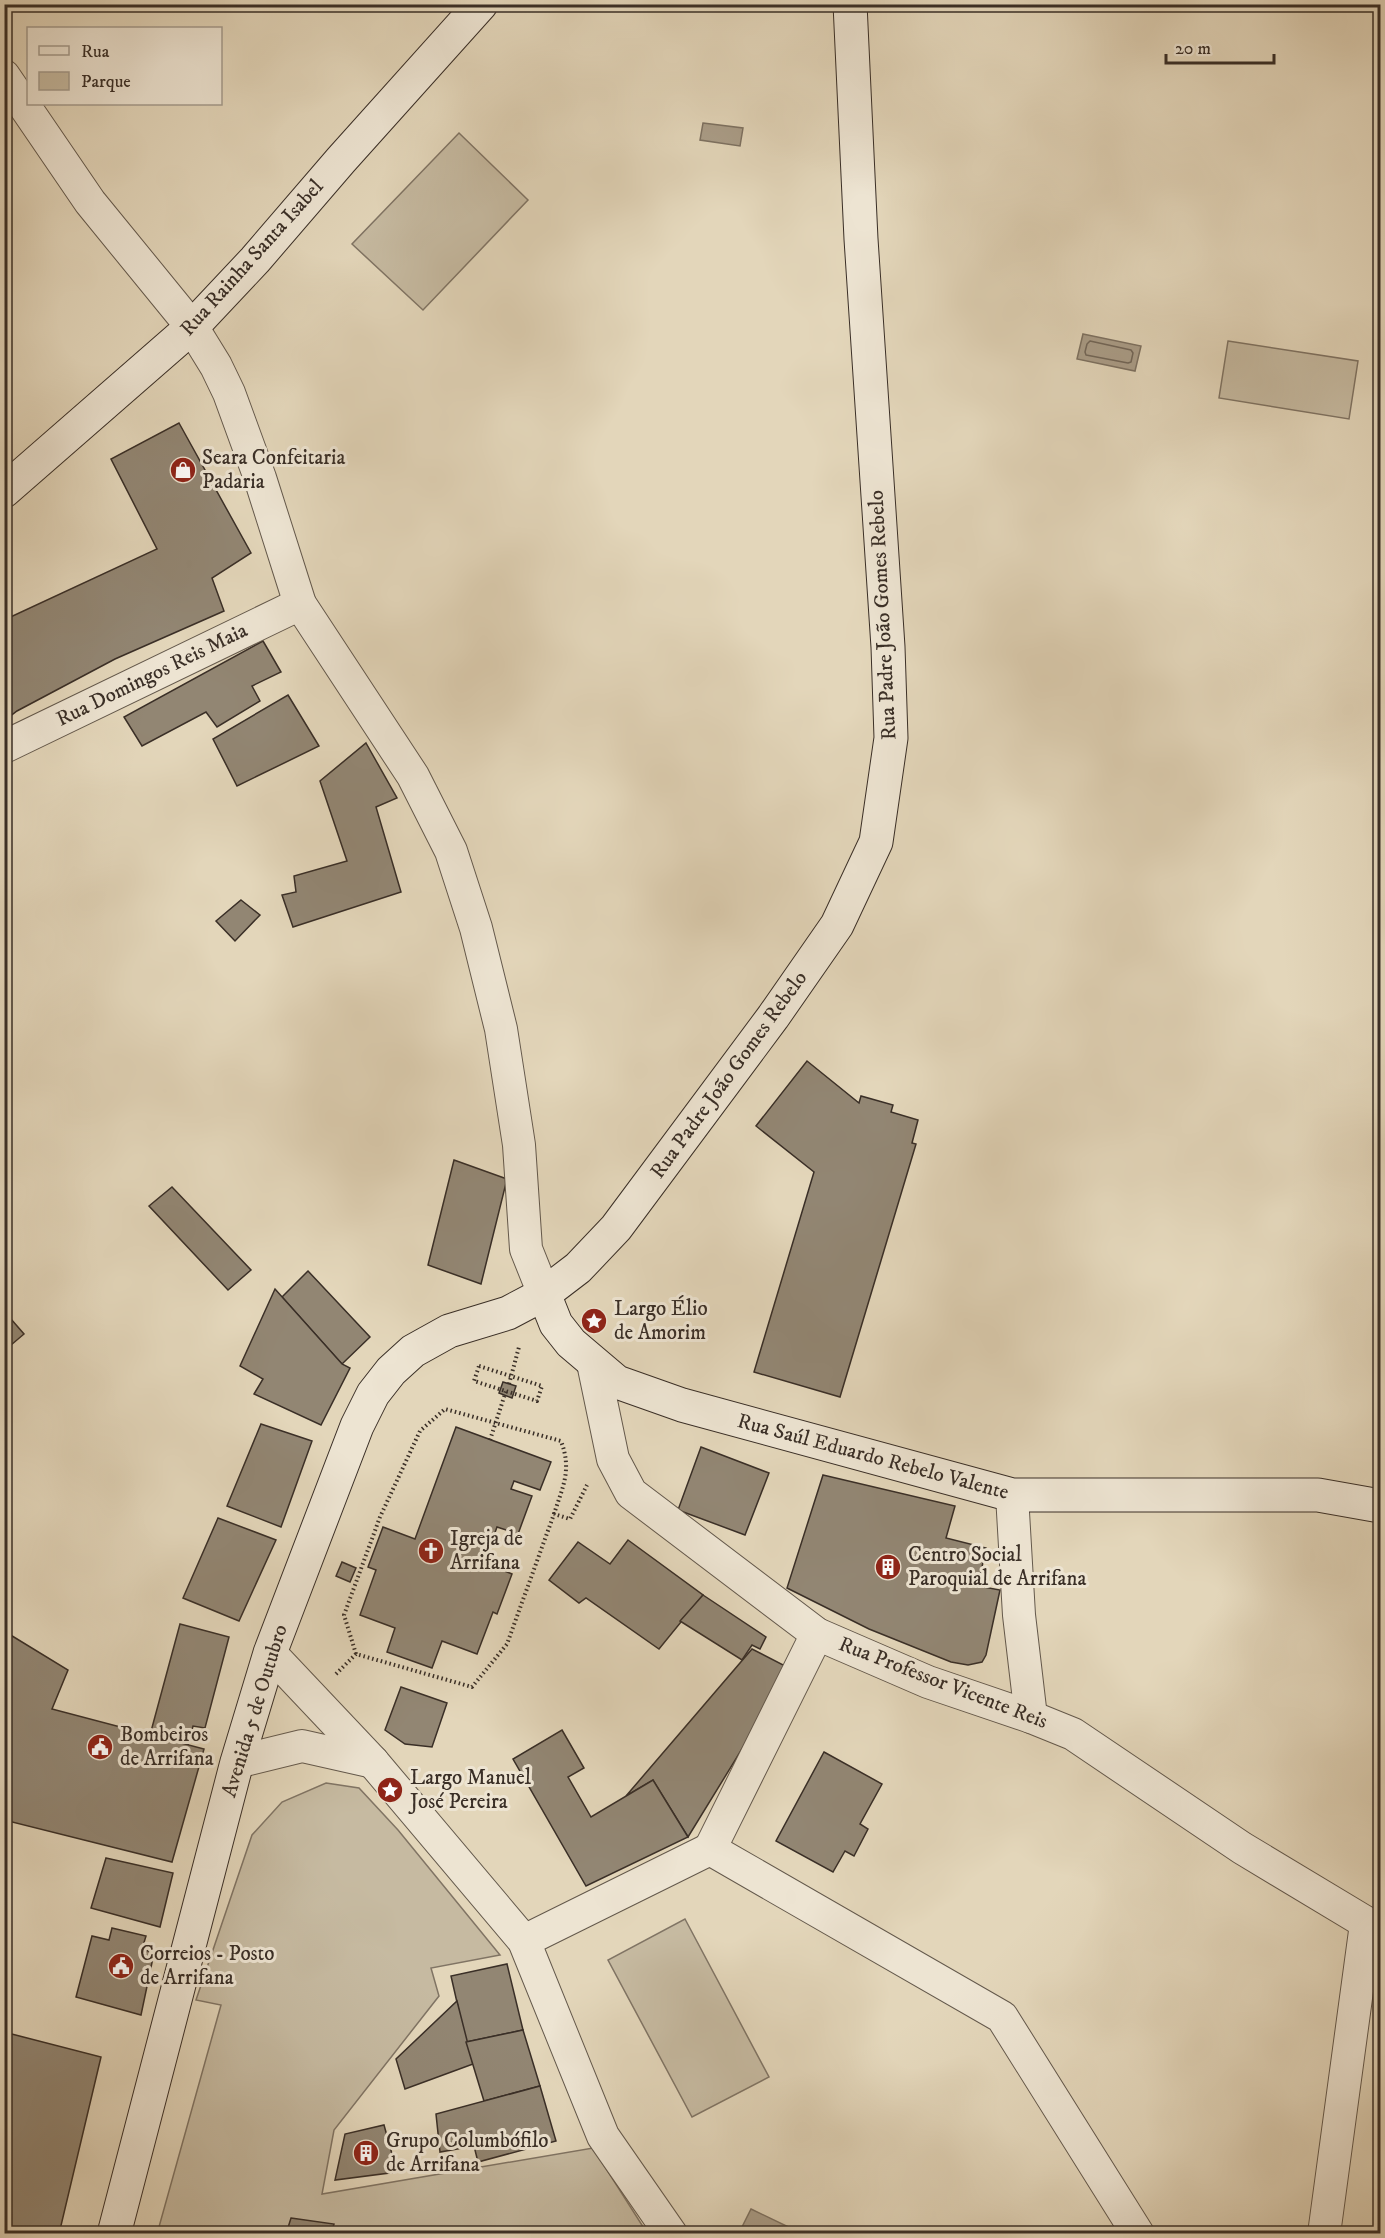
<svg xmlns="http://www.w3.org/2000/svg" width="1385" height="2238" font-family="'IM FELL DW Pica',serif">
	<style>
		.green { fill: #c6baa1; stroke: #807464; stroke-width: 1.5 }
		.water { fill: #aa9d88; stroke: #7d7161; stroke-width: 1.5 }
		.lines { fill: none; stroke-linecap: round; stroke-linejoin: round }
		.shore { stroke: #726658; stroke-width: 1.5 }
		.building { fill: #928673; stroke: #3a2f27; stroke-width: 1.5 }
		.street-casing { stroke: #64594c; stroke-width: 34 }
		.secondary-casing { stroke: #3a2f27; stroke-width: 35 }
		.path { stroke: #3a2f27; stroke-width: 4; stroke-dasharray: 1.5 3; stroke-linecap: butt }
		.street { stroke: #ede4d2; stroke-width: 32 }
		.secondary { stroke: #ede4d2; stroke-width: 33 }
		.labels { text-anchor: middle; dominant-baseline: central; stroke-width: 6; stroke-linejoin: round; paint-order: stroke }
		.street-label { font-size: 21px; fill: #3a2f27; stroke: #ede4d2 }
		.poi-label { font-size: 21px; fill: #3a2f27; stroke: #ede4d2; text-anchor: start }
	</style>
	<rect width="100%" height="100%" fill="#e3d6ba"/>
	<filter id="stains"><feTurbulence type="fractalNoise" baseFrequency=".00333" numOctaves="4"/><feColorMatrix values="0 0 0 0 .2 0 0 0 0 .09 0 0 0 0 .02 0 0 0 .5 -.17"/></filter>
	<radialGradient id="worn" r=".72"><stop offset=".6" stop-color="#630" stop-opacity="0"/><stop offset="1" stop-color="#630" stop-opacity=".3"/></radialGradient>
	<g class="green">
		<path d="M459,133L528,200L423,310L352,244Z"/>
		<path d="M1228,341L1358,361L1349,419L1219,398Z"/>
		<path d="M326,1783L359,1788L398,1830L500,1955L431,1968L439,1996L334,2130L322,2194L593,2148L647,2233L157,2234L221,2005L196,2000L252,1835L282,1802Z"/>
		<path d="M685,1919L769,2077L692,2117L608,1960Z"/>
	</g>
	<g class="water">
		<path d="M703,123L743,128L740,146L700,140Z"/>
		<path d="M1083,334L1141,346L1135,371L1077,359Z"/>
		<path d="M751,2209L801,2233H739Z"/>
	</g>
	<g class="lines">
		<path class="shore" d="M1090,341L1131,350L1133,353L1131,362L1128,363L1086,355L1085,352L1087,344Z"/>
	</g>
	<g class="building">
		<path d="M179,423L251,553L212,578L224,611L115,659L17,711L4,721V620L157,549L111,459Z"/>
		<path d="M263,641L281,672L252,686L260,701L217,727L206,712L142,746L124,717Z"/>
		<path d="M288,695L319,746L237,786L213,739Z"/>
		<path d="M366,743L397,798L376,807L401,892L293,927L282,895L296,892L294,876L347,861L320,781Z"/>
		<path d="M241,900L260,915L235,941L216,921Z"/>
		<path d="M807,1061L859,1103L861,1096L893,1105L891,1112L918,1120L912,1143L916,1144L840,1397L754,1372L814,1172L756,1126Z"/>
		<path d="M454,1160L507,1179L481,1284L428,1265Z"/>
		<path d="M172,1187L251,1270L228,1290L149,1206Z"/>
		<path d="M308,1271L370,1337L342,1364L282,1297Z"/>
		<path d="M275,1289L342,1364L350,1368L321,1425L254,1394L263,1379L240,1366Z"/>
		<path d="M4,1311L24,1334L4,1351Z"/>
		<path d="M503,1382L516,1386L512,1398L499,1393Z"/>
		<path d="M261,1424L312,1441L281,1527L227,1506Z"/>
		<path d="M456,1427L551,1462L540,1490L514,1481L511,1489L532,1496L518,1534L497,1527L484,1563L512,1574L497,1614L493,1612L477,1654L442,1641L432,1668L387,1652L395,1628L360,1615L376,1570L368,1567L383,1527L415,1539Z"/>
		<path d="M701,1447L769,1473L745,1535L678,1510Z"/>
		<path d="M823,1475L955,1506L946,1538L986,1548L978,1586L1000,1590L986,1655L982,1662L968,1665L951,1662L869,1629L787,1588Z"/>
		<path d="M218,1518L276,1540L239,1621L183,1598Z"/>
		<path d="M628,1540L703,1595L659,1649L586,1598L579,1603L549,1580L578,1542L610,1564Z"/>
		<path d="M342,1562L356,1568L350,1582L336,1576Z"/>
		<path d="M703,1595L766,1637L760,1649L752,1645L742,1660L680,1621Z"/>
		<path d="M180,1624L229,1637L205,1728L193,1726L188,1745L150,1735Z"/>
		<path d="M4,1631L68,1670L52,1709L204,1749L172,1862L4,1820Z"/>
		<path d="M752,1649L791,1669L688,1837L653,1780L626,1796Z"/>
		<path d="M401,1687L447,1703L432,1747L405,1744L385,1730Z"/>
		<path d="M562,1730L584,1768L568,1777L591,1817L653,1780L688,1837L586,1886L513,1759Z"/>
		<path d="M824,1752L882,1784L860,1824L868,1829L854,1856L845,1851L833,1872L776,1841Z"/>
		<path d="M106,1858L173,1873L160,1927L91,1908Z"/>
		<path d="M112,1928L146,1936L142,1949L154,1953L141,2015L76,1997L92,1936L109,1940Z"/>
		<path d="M507,1964L523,2030L466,2042L451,1976Z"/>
		<path d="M457,2001L473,2064L405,2089L396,2059Z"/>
		<path d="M523,2030L540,2086L484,2101L466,2042Z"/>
		<path d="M4,2032L101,2057L59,2234H4Z"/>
		<path d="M540,2086L556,2141L478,2162L474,2146L440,2152L436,2114Z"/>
		<path d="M384,2125L397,2172L335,2180L345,2134Z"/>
		<path d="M291,2218L334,2224L331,2234H286Z"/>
	</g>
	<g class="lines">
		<g class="street-casing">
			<g id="street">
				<path d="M4,76L90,202L192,327L216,366L229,393L260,478L300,604L413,776L451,851L476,928L501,1029L519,1145L526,1249L544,1294"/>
				<path d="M4,747L300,604"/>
				<path d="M593,1363L613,1459L631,1493L817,1634L928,1682L1031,1717L1073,1734L1242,1848L1380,1931"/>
				<path d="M1012,1495L1019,1615L1031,1717"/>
				<path d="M270,1653L373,1762L524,1941L603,2136L671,2234"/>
				<path d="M237,1762L302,1746L373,1762"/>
				<path d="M710,1849L1002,2017L1138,2234"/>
				<path d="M710,1849L817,1634"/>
				<path d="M524,1941L710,1849"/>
				<path d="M1324,2234L1366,1924"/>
			</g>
		</g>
		<g class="secondary-casing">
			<g id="secondary">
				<path d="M4,491L192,327L255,260L341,160L481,4"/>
				<path d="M544,1294L556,1324L571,1343L617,1382L682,1405L1012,1495H1318L1380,1506"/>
				<path d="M114,2234L237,1762L270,1653L357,1426L373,1394L391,1371L413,1351L449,1331L508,1313L544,1294L578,1268L616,1228L773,1017L837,925L876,842L891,738L888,647L861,239L850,4"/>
			</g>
		</g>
		<g class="path">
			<path d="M479,1366L542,1386L537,1401L474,1381Z"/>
			<path d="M509,1384L519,1347"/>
			<path d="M490,1440L506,1391"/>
			<path d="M356,1654L344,1615L380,1517L420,1431L445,1409L561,1441C572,1470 563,1486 554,1514"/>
			<path d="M336,1674L356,1654L472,1687L507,1644L554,1514L570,1519L587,1485"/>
		</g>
		<use href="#street" class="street"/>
		<use href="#secondary" class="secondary"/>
	</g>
	<defs>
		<g id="shop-disc" transform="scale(1.35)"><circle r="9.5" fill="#8f2418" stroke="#ede4d2"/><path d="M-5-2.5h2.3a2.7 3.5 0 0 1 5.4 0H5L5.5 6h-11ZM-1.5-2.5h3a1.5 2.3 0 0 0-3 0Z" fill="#fff"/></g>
		<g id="sight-disc" transform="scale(1.35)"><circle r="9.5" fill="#8f2418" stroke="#ede4d2"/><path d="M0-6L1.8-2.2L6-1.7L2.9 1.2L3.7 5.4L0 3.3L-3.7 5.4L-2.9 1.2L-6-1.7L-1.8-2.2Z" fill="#fff"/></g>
		<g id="church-disc" transform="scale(1.35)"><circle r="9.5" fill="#8f2418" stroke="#ede4d2"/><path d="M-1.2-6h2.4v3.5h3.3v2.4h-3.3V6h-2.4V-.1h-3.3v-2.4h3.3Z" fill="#fff"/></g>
		<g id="building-disc" transform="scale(1.35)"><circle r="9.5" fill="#8f2418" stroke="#ede4d2"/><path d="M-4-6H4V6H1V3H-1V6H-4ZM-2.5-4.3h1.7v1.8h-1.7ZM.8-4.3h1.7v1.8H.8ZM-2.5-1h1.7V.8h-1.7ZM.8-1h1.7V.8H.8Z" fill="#fff"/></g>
		<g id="civic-disc" transform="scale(1.35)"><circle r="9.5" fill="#8f2418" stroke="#ede4d2"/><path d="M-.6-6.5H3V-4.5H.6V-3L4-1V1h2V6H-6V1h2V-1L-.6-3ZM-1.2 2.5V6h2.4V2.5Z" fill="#fff"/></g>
	</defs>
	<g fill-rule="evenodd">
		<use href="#shop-disc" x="183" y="470"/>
		<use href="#sight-disc" x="594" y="1321"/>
		<use href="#church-disc" x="431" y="1551"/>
		<use href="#building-disc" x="888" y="1567"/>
		<use href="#civic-disc" x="100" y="1747"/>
		<use href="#sight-disc" x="390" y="1790"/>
		<use href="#civic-disc" x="121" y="1966"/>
		<use href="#building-disc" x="366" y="2153"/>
	</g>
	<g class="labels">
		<g class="street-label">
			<text transform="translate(252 258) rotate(-48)">Rua Rainha Santa Isabel</text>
			<text transform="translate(883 615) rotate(-93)">Rua Padre João Gomes Rebelo</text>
			<text transform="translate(152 675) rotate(-26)">Rua Domingos Reis Maia</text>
			<text transform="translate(729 1075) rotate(-54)">Rua Padre João Gomes Rebelo</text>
			<text transform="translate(873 1457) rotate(15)">Rua Saúl Eduardo Rebelo Valente</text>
			<text transform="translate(943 1683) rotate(21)">Rua Professor Vicente Reis</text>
			<text transform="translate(255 1711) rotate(-73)">Avenida 5 de Outubro</text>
		</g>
		<g class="poi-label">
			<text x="202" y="458">Seara Confeitaria<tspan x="202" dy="24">Padaria</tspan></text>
			<text x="614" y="1309">Largo Élio<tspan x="614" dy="24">de Amorim</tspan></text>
			<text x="450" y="1539">Igreja de<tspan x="450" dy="24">Arrifana</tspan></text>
			<text x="908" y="1555">Centro Social<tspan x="908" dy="24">Paroquial de Arrifana</tspan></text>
			<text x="120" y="1735">Bombeiros<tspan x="120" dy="24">de Arrifana</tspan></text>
			<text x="410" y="1778">Largo Manuel<tspan x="410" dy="24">José Pereira</tspan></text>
			<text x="140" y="1954">Correios - Posto<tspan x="140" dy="24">de Arrifana</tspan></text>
			<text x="386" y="2141">Grupo Columbófilo<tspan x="386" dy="24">de Arrifana</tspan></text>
		</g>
	</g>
	<rect width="1385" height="2238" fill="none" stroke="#e3d6ba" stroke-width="24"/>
	<rect x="6" y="6" width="1373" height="2226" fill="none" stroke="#3a2f27" stroke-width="3"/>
	<rect x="12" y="12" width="1361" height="2214" fill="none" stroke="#3a2f27" stroke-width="1.5"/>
	<rect x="27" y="27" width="195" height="78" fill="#ede4d2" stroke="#a59c8e" stroke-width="1.5"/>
	<rect x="39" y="46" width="30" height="9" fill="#ede4d2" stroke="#a59c8e" stroke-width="1.5"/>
	<text x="81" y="57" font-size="18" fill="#3a2f27">Rua</text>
	<rect x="39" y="72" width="30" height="18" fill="#c6baa1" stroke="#a59c8e" stroke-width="1.5"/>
	<text x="81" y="87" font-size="18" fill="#3a2f27">Parque</text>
	<path d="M1166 54v9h108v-9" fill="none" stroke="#3a2f27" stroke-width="3"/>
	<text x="1175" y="54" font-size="18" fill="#3a2f27" stroke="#ede4d2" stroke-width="4.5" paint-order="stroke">20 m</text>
	<rect width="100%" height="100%" filter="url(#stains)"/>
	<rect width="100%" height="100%" fill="url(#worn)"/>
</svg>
